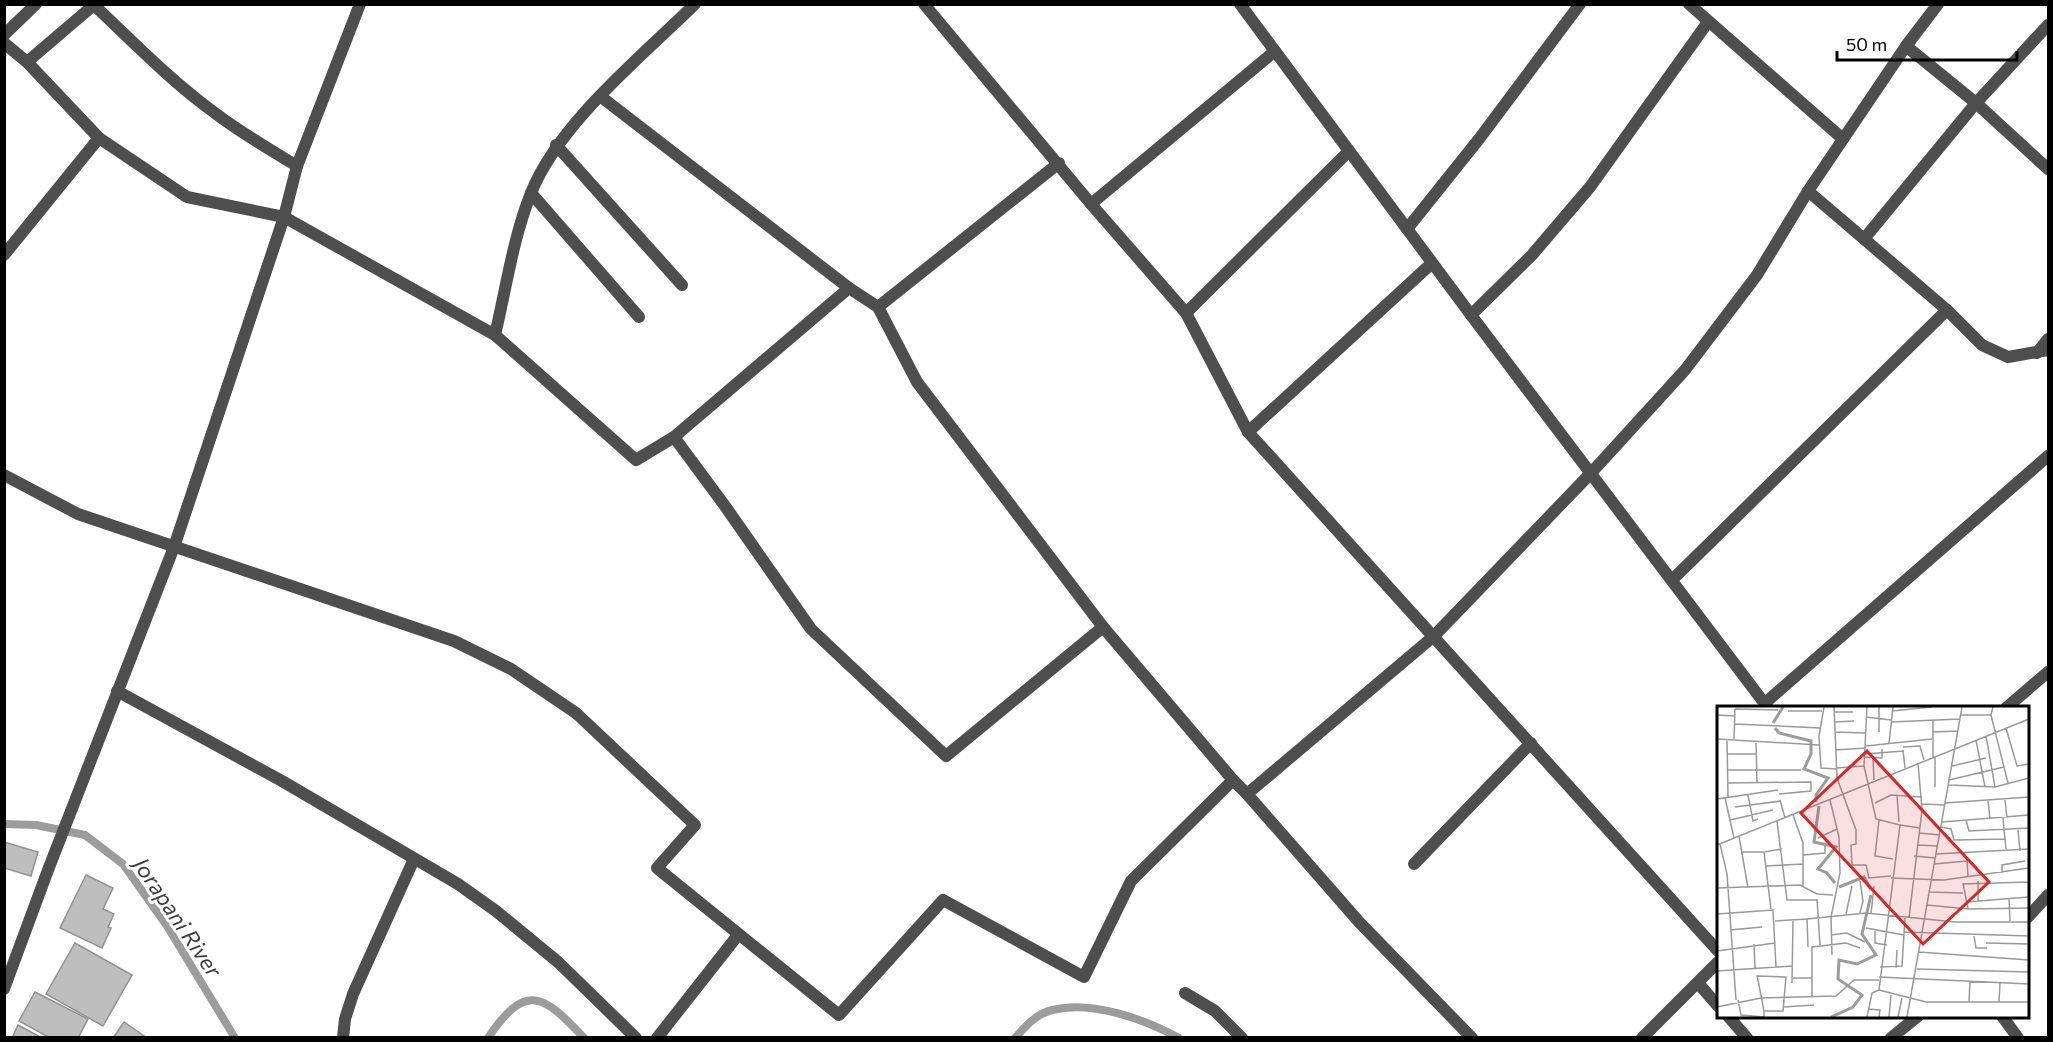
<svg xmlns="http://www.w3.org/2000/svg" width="2053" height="1042" font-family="Commissioner,sans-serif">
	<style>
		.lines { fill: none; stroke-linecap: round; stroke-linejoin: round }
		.stream { stroke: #9c9c9c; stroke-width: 8 }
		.building { fill: #bebebe; stroke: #929292; stroke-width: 1.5 }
		.minor { stroke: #4e4e4e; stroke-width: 12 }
		.tertiary { stroke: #4e4e4e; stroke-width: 12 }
		.labels { text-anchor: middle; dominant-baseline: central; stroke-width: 6; stroke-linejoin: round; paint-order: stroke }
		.water-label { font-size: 22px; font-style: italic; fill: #3d3d3d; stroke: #fff }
		.inset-river { fill: none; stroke: #9c9c9c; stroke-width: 3 }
		.inset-road { fill: none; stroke: #999; stroke-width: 1.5 }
		.view { fill: #d62828; fill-opacity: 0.15; stroke: #d62828; stroke-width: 3 }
		.inset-edge { fill: none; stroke: #000; stroke-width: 3 }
	</style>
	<rect width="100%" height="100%" fill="#fff"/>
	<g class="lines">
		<g class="stream">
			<path d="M4,824L36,825L85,835L123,864L167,926L235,1038"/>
			<path d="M488,1038C526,981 544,995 584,1038"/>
			<path d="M1015,1038C1026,1026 1036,1014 1052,1010C1092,1000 1144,1019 1179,1038"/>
		</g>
	</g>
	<g class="building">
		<path d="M4,842L38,852L31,876L4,868Z"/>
		<path d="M86,875L113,888L103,909L114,914L108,927L111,928L102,948L60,928Z"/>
		<path d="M75,943L132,975L103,1026L46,994Z"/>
		<path d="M35,992L88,1019L78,1038H50L19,1021Z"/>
		<path d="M124,1022L147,1038H113Z"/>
		<path d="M18,1025L42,1038H12Z"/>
	</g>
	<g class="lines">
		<g class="minor">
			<path d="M924,4L1091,204L1186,313L1248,432L1718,951"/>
			<path d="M1240,4L1471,315L1768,708"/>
			<path d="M1689,4L1843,139"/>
			<path d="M94,5C133,42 171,81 215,113C241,133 269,149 297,166"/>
			<path d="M4,35L36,4"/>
			<path d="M4,43L27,62L99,138L187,197L284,217"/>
			<path d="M1906,46L1976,103L2048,169"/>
			<path d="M27,62L95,4"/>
			<path d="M600,96L849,288"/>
			<path d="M556,145L682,285"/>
			<path d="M1808,191L1947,310L1982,345L2008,357L2048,350"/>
			<path d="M531,193L639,317"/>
			<path d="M1091,204L1275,51"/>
			<path d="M1407,229L1479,139L1580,4"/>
			<path d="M1864,239L1976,103L2048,25"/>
			<path d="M4,255L99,138"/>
			<path d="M878,307L1059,163"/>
			<path d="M1186,313L1349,151"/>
			<path d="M1471,315L1532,255L1590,187L1708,22"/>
			<path d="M495,335C506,289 513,238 531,193C559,123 641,57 695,4"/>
			<path d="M2037,353L2048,339"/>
			<path d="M1248,432L1432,263"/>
			<path d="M674,437L725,506L811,629L946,756L1103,627"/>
			<path d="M4,475L78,514L454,641L511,669L576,713L695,825L657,868L839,1015L943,900L1084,977L1131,881L1233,780"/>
			<path d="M1672,580L1947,310"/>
			<path d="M117,691L282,781L458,884L496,911L558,962L636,1038"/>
			<path d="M1765,703L2048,456"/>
			<path d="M2006,708L2048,672"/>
			<path d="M1247,794L1434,636L1591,473L1685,370L1757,275L1808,191L1906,46L1938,4"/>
			<path d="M1414,864L1531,743"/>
			<path d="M2028,917L2048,895"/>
			<path d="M1698,983L1718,1006"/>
			<path d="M1185,993L1215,1011L1242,1038"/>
			<path d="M1728,1016L1747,1038"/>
			<path d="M2002,1016L2018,1038"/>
			<path d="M343,1038L345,1019L353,994L414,859"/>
			<path d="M657,1038L738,935"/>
			<path d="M1642,1038L1718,962"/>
			<path d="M1891,1038L1918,1016"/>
		</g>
		<g class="tertiary">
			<path d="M284,217L495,335L636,460L674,437L849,288L878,307L917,382L1103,627L1233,780L1247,794L1360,923L1472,1038"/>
			<path d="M4,989L48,870L174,547L284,217L297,166L360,4"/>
		</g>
	</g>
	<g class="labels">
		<g class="water-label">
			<text transform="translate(178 917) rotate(56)">Jorapani River</text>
		</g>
	</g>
	<g transform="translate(1717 706)">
		<rect width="312" height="312" fill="#fff"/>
		<path class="inset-river" d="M56,17L66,1M58,22L62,27L94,35V48L87,63L111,72L99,89V96M102,100L97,136L119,141L101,163L110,167L118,177M122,181L147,171L154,184M114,311L136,301L145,289L121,273L122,254L140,258L159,249L145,228L154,189"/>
		<path class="inset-road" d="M107,1L102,30L104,62L119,63M117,1L120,72L139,124V138L134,139L135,159H149L152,172L174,170M150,1L147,60L159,113L183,119L162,284M18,3L61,4M71,5H105M175,5L215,1M117,6H136M0,9L18,10M244,9H274L276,1M274,9L291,77M149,11L174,14M216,14V51M118,16L137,15M174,16L243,13M18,18L103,22M289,22L300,60L312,58M118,26L149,27M162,26V1M216,26L241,25M269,30L278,81M0,33L102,39M10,33L11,91M17,33L18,3M259,34L268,81M39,35L40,77M172,37L176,1M149,40L215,33M186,41L203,40L207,54M118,44L149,42M186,44L188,62M10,48H39M148,48L186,45M148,51L165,52V43M156,52L157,74M235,60L269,52M119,62L147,60M10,64H84M232,74L287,61M11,77L94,76V85L62,88M232,79L278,81L312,72M218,81V50M31,89L36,115L41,113M180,89L182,116M8,92L17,132M0,93L61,84M63,94L68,112M113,94L122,131L123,167L114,211L115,249M288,94L290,112M271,95L273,113M158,97L174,89L205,91M228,97L312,91M205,98L228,99M18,101L64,95M76,109L86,137V181M286,112L289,143M13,114L56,104M162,114L158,150L176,153M249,114L252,125L312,122M60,115L70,194H100M225,116L312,109M183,119L203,122M224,121L234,123L237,134L288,133M301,124L303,145M202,127L223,129M22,130L31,182M101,132L120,123M3,138L10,168L19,294M0,139L312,13M201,139L221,140M25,146H47M219,148L312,143M86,149L108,147V140M197,150L218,152M250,152L251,171M217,158L250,155M49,160L86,158M285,167V159L308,155M174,172L227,174L312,162M261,175V195M246,177L251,203M246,178L312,176M0,182L83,179L100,188L116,189M213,186L246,187M292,192L293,215M100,193L103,239M249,196L312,191M210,199L251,203L312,202M54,203L47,146L65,143M143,207L146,195L143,175M0,208L56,204L59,261M129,208L135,180M154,208L157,180M192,212L205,104L201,57M90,213L149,207L238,216H312M58,215L90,213L91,241M149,222L187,229M13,224L45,221M158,225V237L170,239M187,226L312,230M114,229L130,227L148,236M257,230L259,242H270M269,237L312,238M37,238L38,263M0,245L58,237M202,246L312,254M163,261L185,260L188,212M179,262L180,244M200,263L312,266M0,265L75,260M40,269L47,305M41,270L69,271L66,305H47V311M162,271L312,278M76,272H95M75,277L76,214M162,284L209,296H312M95,290V241L129,237L143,242M21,294L24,309L47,311M252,296L253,275M282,296L283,277M0,301L44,292L119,290L137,274H162M66,301L97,299M151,303L163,304L162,311M150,311L155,287L162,284M172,311L174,289M181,311L185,292M190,311L245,1"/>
		<path class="view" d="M150,45L272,176L206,238L84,107Z"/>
		<rect width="312" height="312" class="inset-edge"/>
	</g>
	<rect width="2053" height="1042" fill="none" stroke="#000000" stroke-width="12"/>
	<path d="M1837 51v9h180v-9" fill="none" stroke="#000000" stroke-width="3"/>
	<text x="1846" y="51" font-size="18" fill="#000000" stroke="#ffffff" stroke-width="4.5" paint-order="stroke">50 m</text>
</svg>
